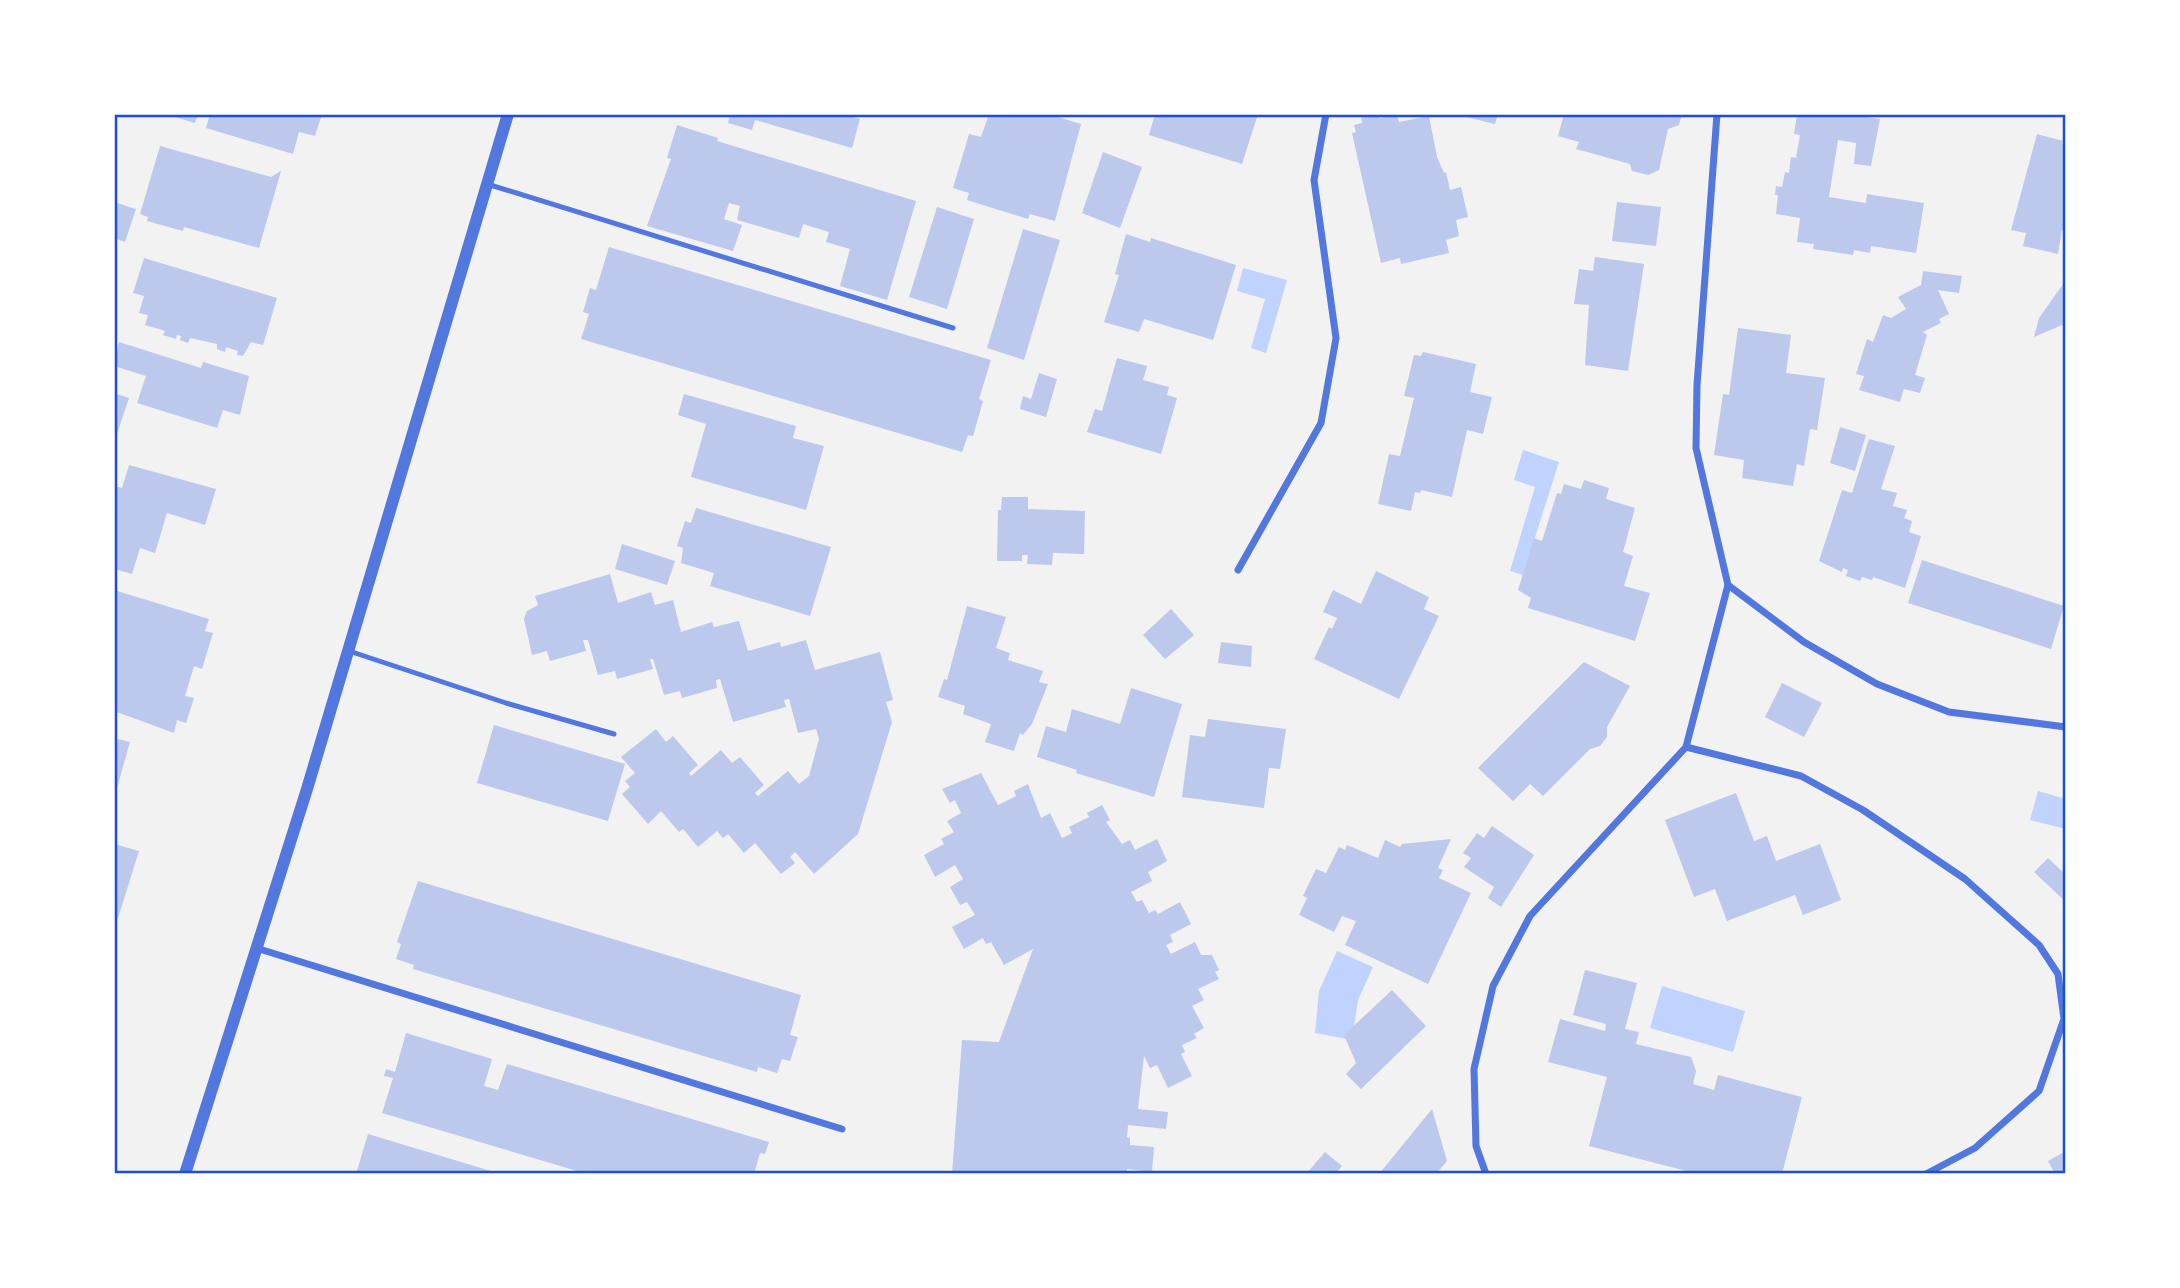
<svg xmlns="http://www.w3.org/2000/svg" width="2180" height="1288" font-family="Commissioner,sans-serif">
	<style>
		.water { fill: #bfd3fe }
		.building { fill: #bdc9ec }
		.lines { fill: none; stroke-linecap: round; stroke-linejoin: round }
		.service { stroke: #5277de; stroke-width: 5 }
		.minor { stroke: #5277de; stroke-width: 7 }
		.tertiary { stroke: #5277de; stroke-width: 12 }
		.neatline { fill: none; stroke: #1d4ed8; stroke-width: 2.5 }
	</style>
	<rect width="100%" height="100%" fill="#f2f2f2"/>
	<g class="water">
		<path d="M1243,268L1287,280L1266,353L1251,348L1265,299L1237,291Z"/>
		<path d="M1523,450L1559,462L1523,575L1510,571L1535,487L1514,480Z"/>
		<path d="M2038,791L2066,799V829L2030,820Z"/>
		<path d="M1337,951L1373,967L1358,1000L1352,1040L1315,1033L1319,991Z"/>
		<path d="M1662,986L1745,1011L1733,1052L1650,1028Z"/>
	</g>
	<g class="building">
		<path d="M164,114H198L195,123Z"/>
		<path d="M210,114H322L315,136L299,132L293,154L206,128Z"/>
		<path d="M730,114H843L860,119L852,148L755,120L752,130L728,123Z"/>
		<path d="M989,114H1048L1081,124L1055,221L1030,214L1028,219L967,200L969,193L953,188L969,134L981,137Z"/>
		<path d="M1155,114H1258L1242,164L1149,135Z"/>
		<path d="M1366,114H1379L1380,118L1397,114L1399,122L1429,116L1437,157L1444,173L1446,172L1450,190L1461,187L1468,217L1456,220L1459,236L1446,240L1449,253L1401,264L1400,258L1381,263L1352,133L1356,132L1354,125L1362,123L1361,115Z"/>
		<path d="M1467,114H1498L1495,124L1466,117Z"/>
		<path d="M1564,114H1682L1679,125L1668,129L1659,170L1648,175L1632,171L1630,164L1576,149L1579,142L1558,136Z"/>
		<path d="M1797,114H1847L1880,119L1871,166L1854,164L1856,143L1838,140L1829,197L1866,203L1867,194L1924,203L1916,253L1871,246L1870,253L1854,250L1853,255L1813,249L1814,244L1797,242L1800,218L1776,214L1778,195H1775L1776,186L1782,187L1785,172L1789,173L1791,157L1796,158L1800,135L1794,134Z"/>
		<path d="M677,125L718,138L717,141L916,201L887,300L840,286L850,249L826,242L829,232L803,224L799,238L737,220L740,206L729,203L724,219L742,225L733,251L647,226L671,159L667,158Z"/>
		<path d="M2037,134L2063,141L2062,144L2066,146V230H2062L2058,254L2023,246L2026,233L2011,230Z"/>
		<path d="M160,146L271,177L281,171L259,248L184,227L183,231L147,221L148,217L140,214Z"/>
		<path d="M1103,152L1142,167L1120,228L1082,213Z"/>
		<path d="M114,202L136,209L125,242L114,238Z"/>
		<path d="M1617,202L1661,207L1656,246L1612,241Z"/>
		<path d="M937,207L974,219L947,309L909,297Z"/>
		<path d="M1023,229L1060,240L1024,360L987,348Z"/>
		<path d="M1126,234L1150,242L1151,238L1236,265L1213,340L1144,319L1139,332L1104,322L1119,275L1115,274Z"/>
		<path d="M609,247L991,360L979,399L983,401L973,436L968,435L962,452L581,339L589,314L583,312L590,288L596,290Z"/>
		<path d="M1595,257L1644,264L1628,371L1585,365L1589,305L1574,304L1579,269L1593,271Z"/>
		<path d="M144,258L277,298L263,345L251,342L243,356L237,355L238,351L226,347L225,352L217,349V344L190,338L188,343L180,340L181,336L177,335L176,339L163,335L165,331L145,325L148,315L139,313L144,296L133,293Z"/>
		<path d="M1923,271L1962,276L1959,293L1938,290L1949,314L1939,319L1941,323L1923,332L1927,335L1915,375L1925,378L1920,393L1904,389L1900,402L1859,390L1864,376L1856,374L1867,339L1873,342L1883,315L1891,318L1906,309L1898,297L1921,285Z"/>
		<path d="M2066,280V328L2062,325L2034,337L2039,318Z"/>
		<path d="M1738,328L1791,335L1786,373L1825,378L1817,430L1810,429L1804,466L1797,464L1793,486L1742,478L1744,460L1714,455L1723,394L1729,395Z"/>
		<path d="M119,342L201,368L203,362L249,376L240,415L223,410L217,428L137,403L146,376L114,366Z"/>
		<path d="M1423,352L1476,364L1470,392L1492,397L1483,434L1467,430L1452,497L1421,490L1420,493L1415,492L1411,511L1378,504L1389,454L1400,456L1414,398L1404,396L1414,355L1421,356Z"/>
		<path d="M1117,358L1147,366L1143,380L1169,387L1167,395L1177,398L1161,454L1087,432L1095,409L1102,411Z"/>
		<path d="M1039,373L1057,379L1046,417L1020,409L1023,396L1031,399Z"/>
		<path d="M114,393L129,398L114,443Z"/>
		<path d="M684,394L796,426L793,438L824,446L806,510L691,477L706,424L678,415Z"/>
		<path d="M1840,427L1866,435L1855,471L1830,463Z"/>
		<path d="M1869,439L1895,446L1881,489L1897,493L1893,506L1907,510L1904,518L1912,521L1909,532L1921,536L1905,588L1873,577L1872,580L1862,577L1860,581L1846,576L1848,570L1843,568L1842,572L1819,561L1842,490L1852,493Z"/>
		<path d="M129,465L216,489L205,525L167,513L155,553L140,548L132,574L114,569V489L115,486L122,488Z"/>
		<path d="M1584,480L1609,488L1606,499L1635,508L1623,552L1633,556L1624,586L1650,593L1635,641L1528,608L1531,598L1518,590L1534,538L1542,541L1557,493L1561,494L1564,484L1581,489Z"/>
		<path d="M1002,497H1028V509L1085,511L1084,554L1053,553L1052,565L1027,564L1028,555H1022V561H997L998,510H1001Z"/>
		<path d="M696,508L831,547L810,616L710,586L714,573L681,563L683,548L677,546L685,521L691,523Z"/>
		<path d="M622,544L675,561L667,585L615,569Z"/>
		<path d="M1922,560L2064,606L2051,649L1908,603Z"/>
		<path d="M1376,571L1429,597L1424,609L1439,616L1399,699L1314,659L1329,627L1332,629L1337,618L1323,612L1333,590L1361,604Z"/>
		<path d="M610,574L618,603L651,592L655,605L673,600L681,632L712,622L714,627L739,621L748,651L780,642L781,647L806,640L815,670L880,652L893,700L886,702L892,722L858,834L814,874L795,852L790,857L795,863L781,874L755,843L744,853L728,834L723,838L717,831L698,847L683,829L679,832L661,811L648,824L622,794L630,787L625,781L635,773L621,757L656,729L666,742L673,736L698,765L689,773L691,776L721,750L732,763L740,757L764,785L755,793L758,796L788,771L799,784L809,776L819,739L816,729L798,733L789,699L784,700L786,707L733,722L720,679L716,680L717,688L682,698L680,691L664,695L653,659H650L653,669L617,679L615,671L598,675L588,640H583L586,651L550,661L547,651L532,655L524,619L527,611L538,605L535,596Z"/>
		<path d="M114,590L209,619L205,631L213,633L202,669L194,666L185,696L194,698L186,723L177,720L174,733L114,711Z"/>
		<path d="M967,606L1006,617L996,648L1010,653L1008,660L1043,671L1039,682L1048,684L1032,724L1023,735L1020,733L1014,751L985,742L991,724L963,714L965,706L938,697L944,679L947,680Z"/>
		<path d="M1171,609L1194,635L1165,659L1143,635Z"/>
		<path d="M1221,642L1252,646L1251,667L1218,663Z"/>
		<path d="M1584,662L1630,686L1607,727V737L1600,746L1590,749L1543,796L1530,784L1513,801L1478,768Z"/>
		<path d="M1782,683L1822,703L1804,737L1765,717Z"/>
		<path d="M1131,688L1182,704L1154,797L1076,773L1077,770L1037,757L1046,726L1066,732L1072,709L1120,724Z"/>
		<path d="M1208,719L1286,729L1280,769L1269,768L1264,808L1182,797L1190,735L1205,737Z"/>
		<path d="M494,725L625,764L608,821L477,783Z"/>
		<path d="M114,738L130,742L115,795H114Z"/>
		<path d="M981,773L998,805L1016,796L1014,791L1028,784L1041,818L1050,813L1062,838L1072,833L1069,827L1089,817L1087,813L1102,805L1110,820L1106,822L1122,844L1130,840L1135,850L1157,839L1167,861L1148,872L1152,881L1131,892L1137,902L1142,900L1149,913L1155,910L1158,914L1180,902L1191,924L1170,935L1173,942L1166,945L1171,954L1195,942L1201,955H1212L1219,970L1215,972L1219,979L1198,989L1204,1000L1192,1006L1204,1028L1194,1034L1197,1038L1182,1045L1185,1052L1181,1054L1192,1076L1168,1088L1157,1065L1150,1068L1144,1056L1138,1109L1168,1112L1166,1129L1128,1125L1127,1137L1130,1138V1145L1154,1147L1152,1172L1127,1169V1174H952L962,1040L999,1042L1033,949L1004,965L991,942L986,944L983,938L964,949L952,927L975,915L967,902L960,905L950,887L963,879L955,865L935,877L924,855L944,844L941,839L954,832L947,821L961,813L955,800L950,803L942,789Z"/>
		<path d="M1736,793L1754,841L1767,836L1776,861L1820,844L1841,900L1803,915L1795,895L1727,921L1715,889L1694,897L1665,820Z"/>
		<path d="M1492,826L1534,855L1501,907L1488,898L1494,887L1464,867L1471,858L1463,853L1477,833L1484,838Z"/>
		<path d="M1451,839L1438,868L1443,870L1439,878L1471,893L1428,984L1345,945L1356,921L1342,916L1334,932L1299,915L1307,898L1303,896L1316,869L1326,873L1339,847L1345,850L1347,845L1378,858L1385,840L1400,847L1402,844Z"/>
		<path d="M114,844L139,851L114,931Z"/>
		<path d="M2048,858L2066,875V902L2034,872Z"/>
		<path d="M418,881L801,995L790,1035L798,1037L790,1061L782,1059L777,1073L758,1067L757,1072L413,969L414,965L396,959L401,944L397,942Z"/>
		<path d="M1585,970L1637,983L1625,1029L1639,1032L1636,1044L1691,1057L1696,1071L1693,1084L1714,1090L1718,1075L1802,1097L1782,1174H1698L1589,1146L1607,1077L1548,1062L1560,1019L1605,1031L1606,1024L1573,1015Z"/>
		<path d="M1392,990L1426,1026L1361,1089L1346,1074L1356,1063L1344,1035Z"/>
		<path d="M406,1033L492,1059L484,1086L498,1090L507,1064L769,1142L765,1154L760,1153L754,1174H587L382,1113L393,1078L384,1076L386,1069L395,1072Z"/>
		<path d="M1432,1109L1447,1161L1436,1174H1379Z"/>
		<path d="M368,1134L501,1174H356Z"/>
		<path d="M2066,1151V1174H2055L2048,1161Z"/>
		<path d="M1325,1152L1342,1166L1335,1174H1306Z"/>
	</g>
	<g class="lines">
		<g class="service">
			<path d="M487,184L953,328"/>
			<path d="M349,651L506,703L614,734"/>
		</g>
		<g class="minor">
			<path d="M1717,114L1697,385L1696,448L1728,585L1804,642L1877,684L1949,712L2066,727"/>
			<path d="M1238,570L1321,423L1336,338L1314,180L1326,114"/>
			<path d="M1686,747L1801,776L1863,810L1965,879L2039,945L2058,974L2064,1019L2039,1091L1975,1148L1926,1174"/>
			<path d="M256,948L842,1129"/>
			<path d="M1486,1174L1476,1146L1474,1069L1493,986L1530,916L1686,747L1728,585"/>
		</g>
		<path class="tertiary" d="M185,1174L307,789L508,114"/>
	</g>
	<rect width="2180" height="1288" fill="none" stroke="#ffffff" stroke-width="231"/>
	<rect x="116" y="116" width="1948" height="1056" class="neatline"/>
</svg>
